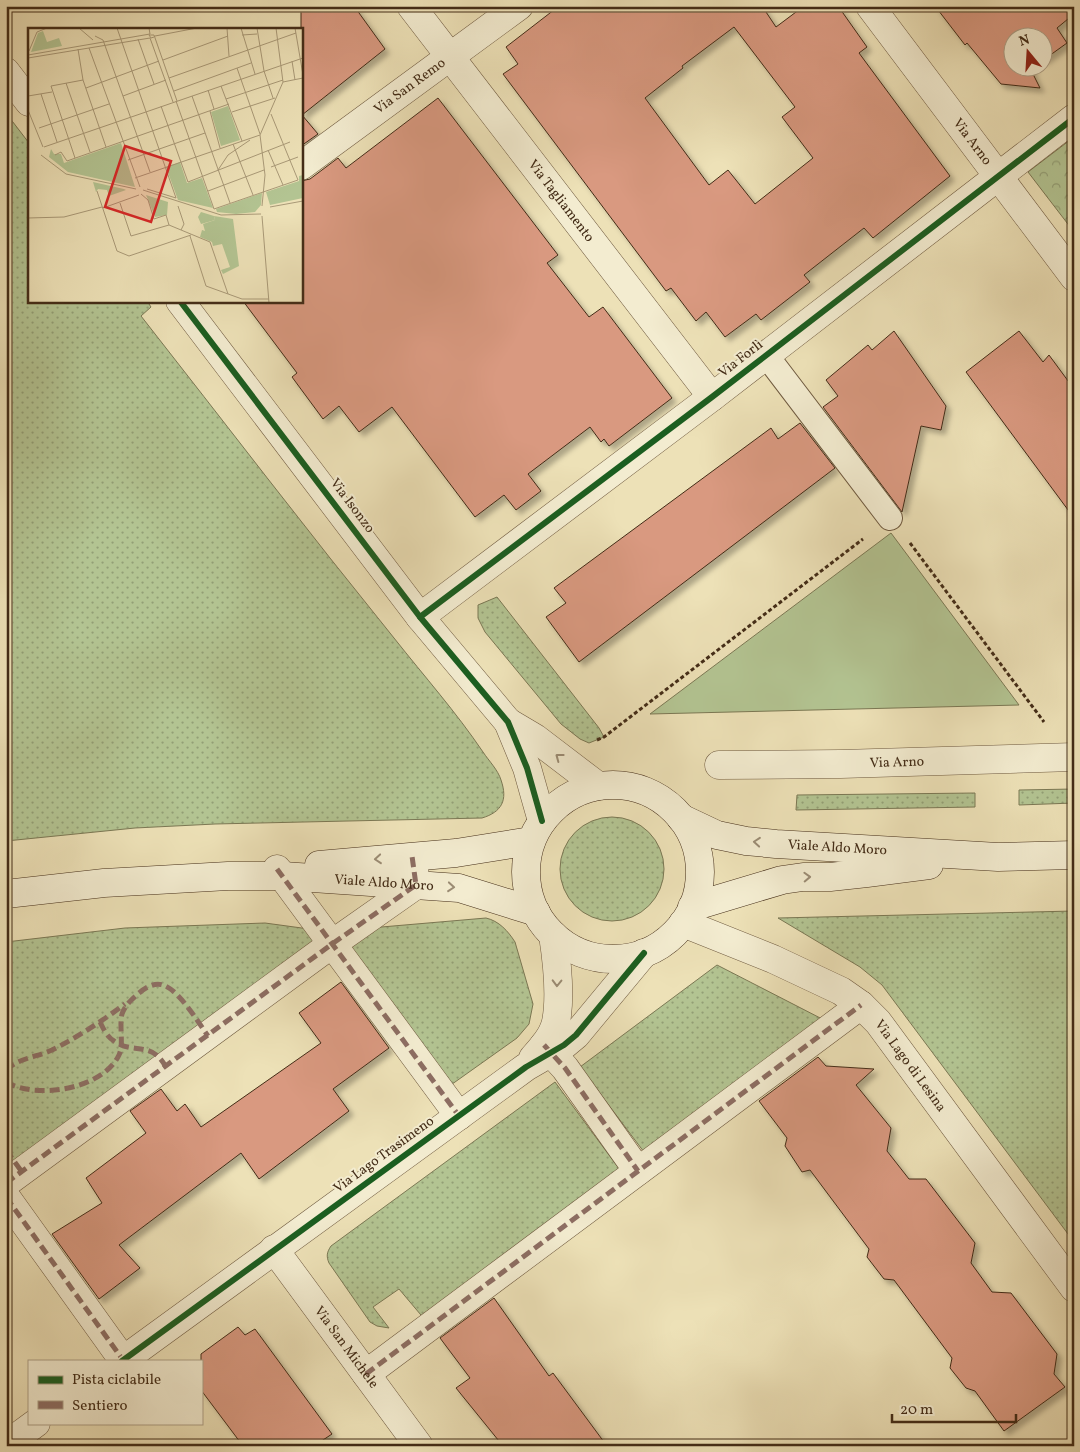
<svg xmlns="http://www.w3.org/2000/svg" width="1080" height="1452" font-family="Vollkorn,serif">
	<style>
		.grass { fill: url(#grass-dots); stroke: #7b7854 }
		.forest { fill: url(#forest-crowns); stroke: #7b7854 }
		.garden { fill: #b3c492; stroke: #7b7854 }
		.building { fill: #d99980; stroke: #432c17; fill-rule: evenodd; filter: url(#shadow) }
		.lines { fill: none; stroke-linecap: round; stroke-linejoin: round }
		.lane-casing { stroke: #6e593f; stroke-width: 26 }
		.street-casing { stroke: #6e593f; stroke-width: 29 }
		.secondary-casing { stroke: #432c17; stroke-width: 29 }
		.path { stroke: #432c17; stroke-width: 3; stroke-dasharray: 4 2.5; stroke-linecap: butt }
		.lane { stroke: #f3ecd0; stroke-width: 24 }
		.street { stroke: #f3ecd0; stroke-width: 28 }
		.secondary { stroke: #f3ecd0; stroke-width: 28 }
		.quiet { stroke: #8d6e63; stroke-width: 5; stroke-dasharray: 10 5; stroke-linecap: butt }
		.cycleway-casing { stroke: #f3ecd0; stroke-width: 9 }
		.cycleway { stroke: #1b5e20; stroke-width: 6 }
		.oneway { stroke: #9b8c74 }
		.labels { text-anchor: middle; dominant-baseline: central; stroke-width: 4; stroke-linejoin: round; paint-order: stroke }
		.street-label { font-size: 14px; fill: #432c17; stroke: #f3ecd0 }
		.inset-road { fill: none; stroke: #a99977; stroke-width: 1 }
		.view { fill: #d62828; fill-opacity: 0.15; stroke: #d62828; stroke-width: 2.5 }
		.inset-edge { fill: none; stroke: #432c17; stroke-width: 2.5 }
	</style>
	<defs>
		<pattern id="grass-dots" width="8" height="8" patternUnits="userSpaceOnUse" patternTransform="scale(1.25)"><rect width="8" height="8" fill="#b3c492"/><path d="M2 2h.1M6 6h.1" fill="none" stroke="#939f76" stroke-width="1.8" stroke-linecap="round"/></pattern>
		<pattern id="forest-crowns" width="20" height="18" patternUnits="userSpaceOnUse" patternTransform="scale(1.25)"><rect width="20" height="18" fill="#b3c492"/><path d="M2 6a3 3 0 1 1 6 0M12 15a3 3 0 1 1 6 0" fill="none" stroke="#939f76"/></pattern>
		<filter id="shadow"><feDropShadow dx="4.5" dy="4.5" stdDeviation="2.5" flood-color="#0004"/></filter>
	</defs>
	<rect width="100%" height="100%" fill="#ede1b7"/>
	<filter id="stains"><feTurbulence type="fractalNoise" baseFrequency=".004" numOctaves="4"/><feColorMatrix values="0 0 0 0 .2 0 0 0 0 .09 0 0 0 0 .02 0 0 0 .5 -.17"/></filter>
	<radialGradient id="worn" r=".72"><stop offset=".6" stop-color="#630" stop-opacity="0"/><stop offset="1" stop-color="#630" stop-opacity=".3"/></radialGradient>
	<g class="grass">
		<path d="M6,113L29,143V301H147L151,307L141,316C225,423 308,532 394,638C424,676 456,712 483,752C489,761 498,770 501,780C508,800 502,812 482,818L215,824L135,828L6,841Z"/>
		<path d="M497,597L599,728L604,737L589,743L580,739L561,724L485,632L478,618V605Z"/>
		<path d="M1074,789V803L1019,805V790Z"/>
		<path d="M975,793V807L796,810L797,795Z"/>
		<circle cx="612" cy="869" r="52"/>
		<path d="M1074,911V1242L882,985L860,967L778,918Z"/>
		<path d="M486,918C499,921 508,931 515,942L533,1004L529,1024L517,1038L448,1087L344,946L370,928Z"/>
		<path d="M265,923L309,929L318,946L6,1173V942L125,928Z"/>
		<path d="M717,965L828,1022L647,1156L580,1067Z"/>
		<path d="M555,1082L623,1174L426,1321L399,1289L373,1307L389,1328L377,1326L370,1322L329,1263C326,1256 327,1252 331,1246Z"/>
	</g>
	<path class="forest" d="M1074,137V232L1028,172Z"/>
	<path class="garden" d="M891,533L1019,705L650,714Z"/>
	<g class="building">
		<path d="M301,6H354L385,49L302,115L318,134L301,146Z"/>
		<path d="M559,6H762L776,27L804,6H838L867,47L859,53L950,176L873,238L864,228L804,275L810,282L761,320L756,314L725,337L706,312L696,321L671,288L666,291L503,74L518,64L506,47ZM734,27L795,107L782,117L813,158L755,204L728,170L709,185L645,98L683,68L682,66Z"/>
		<path d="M935,6H1074V14L1057,28L1067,43L1042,61V38H1012V68H1035L1031,70L1040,88L1001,84L967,43L965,45Z"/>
		<path d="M438,98L558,255L547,263L589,317L603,307L672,398L609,446L604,439L601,442L590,427L528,474L541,491L516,510L504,495L475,517L392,407L359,432L339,406L323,419L292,377L297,373L243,301H301V181L310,179L338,158L346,168Z"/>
		<path d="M894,331L946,406L941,430L921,426L902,512L823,407L838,396L826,380L868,345L872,350Z"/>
		<path d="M1019,331L1043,362L1049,355L1074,389V518L966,372Z"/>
		<path d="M800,423L835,468L579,662L546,617L566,603L554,588L771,428L778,439Z"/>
		<path d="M341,982L389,1048L333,1089L349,1111L259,1179L241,1153L119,1245L140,1268L99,1299L52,1234L102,1203L86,1178L146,1133L130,1111L161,1089L177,1111L185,1104L201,1127L321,1043L299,1013Z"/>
		<path d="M818,1057L826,1066L874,1069L856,1085L891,1128L887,1151L909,1179H926L975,1243L971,1263L992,1292L1011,1293L1057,1354L1054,1374L1065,1387L1004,1431L975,1391L966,1388L950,1368L952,1358L894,1280L884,1279L867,1257L869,1249L810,1170L802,1172L785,1146L787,1138L759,1101Z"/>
		<path d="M494,1298L549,1376L553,1373L607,1446H503L456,1388L470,1378L440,1338Z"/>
		<path d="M238,1327L245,1335L255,1329L332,1434L314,1446H243L201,1390V1354Z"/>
	</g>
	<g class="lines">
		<g class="lane-casing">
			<path id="lane" d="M766,355L890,518"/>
		</g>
		<g class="street-casing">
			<g id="street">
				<path id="s1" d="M411,6L712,397"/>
				<path id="s2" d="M870,6L1074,277"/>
				<path d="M6,72L29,102"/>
				<path id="s3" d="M301,166L519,6"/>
				<path d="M180,301L420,617L508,722L527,768L542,821"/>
				<path d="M420,617L712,397L1074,118"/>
				<path d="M508,722L535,738L598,786"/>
				<path id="s4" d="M719,765L841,764L1074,757"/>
				<path d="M277,869L459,1116"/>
				<path id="s5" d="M683,923L773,959L841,991L861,1005L878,1022L1074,1288"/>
				<path d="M544,1045L565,1068L638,1171"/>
				<path d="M533,1058C542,1048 553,1036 556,1022C561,996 557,961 553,935"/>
				<path d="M6,1183L332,944L416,885L414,869"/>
				<path d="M6,1197L123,1360"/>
				<path id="s6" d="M274,1249L419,1446"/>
				<path d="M122,1361L526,1067L564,1045L576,1035L644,953"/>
				<path d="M366,1374L861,1005"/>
				<path d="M6,1445L36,1423"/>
			</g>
		</g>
		<g class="secondary-casing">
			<g id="secondary">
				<circle cx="613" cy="872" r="87"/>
				<path id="s7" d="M681,818L717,835L746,841L776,844L998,857L1074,855"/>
				<path d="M319,865L456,853L531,841"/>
				<path id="s8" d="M6,894L104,883L228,876H283L459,888L536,912"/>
				<path d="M692,907L782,880L803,877H830L867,873L929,865"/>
			</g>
		</g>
		<g class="path">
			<path d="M910,543L1044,722"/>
			<path d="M597,740L604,737L863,539"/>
		</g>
		<use href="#lane" class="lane"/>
		<use href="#street" class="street"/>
		<use href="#secondary" class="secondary"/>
		<g class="quiet">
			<path d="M277,869L459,1116"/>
			<path d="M100,1022C103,1028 107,1037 114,1041C134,1055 151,1040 166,1067"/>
			<path d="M544,1045L565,1068L638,1171"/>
			<path d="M6,1070C19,1058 37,1057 52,1050C78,1037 102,1021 125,1004"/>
			<path d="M6,1082C37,1100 103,1089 119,1055C124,1045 119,1026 122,1014C125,1005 132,999 139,993C145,988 154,982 163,985C179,990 198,1022 208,1036"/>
			<path d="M6,1150L22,1172"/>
			<path d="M6,1183L332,944L416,885L412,856"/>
			<path d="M6,1197L123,1360"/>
			<path d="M366,1374L861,1005"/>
		</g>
		<g class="cycleway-casing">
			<g id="cycleway">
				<path d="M180,301L420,617L508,722L527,768L542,821"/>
				<path d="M420,617L712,397L1074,118"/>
				<path d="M122,1361L526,1067L564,1045L576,1035L644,953"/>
			</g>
		</g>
		<use href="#cycleway" class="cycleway"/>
	</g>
	<defs><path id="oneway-chevron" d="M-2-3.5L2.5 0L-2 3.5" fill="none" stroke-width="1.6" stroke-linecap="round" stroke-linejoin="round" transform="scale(1.25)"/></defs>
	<g class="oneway">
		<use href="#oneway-chevron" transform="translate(559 757) rotate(-143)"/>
		<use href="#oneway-chevron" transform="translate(757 842) rotate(-175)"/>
		<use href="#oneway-chevron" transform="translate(378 859) rotate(175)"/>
		<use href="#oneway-chevron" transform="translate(807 877) rotate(-2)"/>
		<use href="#oneway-chevron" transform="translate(451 887) rotate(5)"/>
		<use href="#oneway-chevron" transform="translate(557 983) rotate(91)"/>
	</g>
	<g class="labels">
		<g class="street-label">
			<text stroke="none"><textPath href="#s3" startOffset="135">Via San Remo</textPath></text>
			<text stroke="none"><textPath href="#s2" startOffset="170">Via Arno</textPath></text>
			<text stroke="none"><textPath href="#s1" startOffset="246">Via Tagliamento</textPath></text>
			<text transform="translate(741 359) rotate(-38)">Via Forlì</text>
			<text transform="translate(352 506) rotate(53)">Via Isonzo</text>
			<text stroke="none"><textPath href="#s4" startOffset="178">Via Arno</textPath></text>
			<text stroke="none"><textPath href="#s7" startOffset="161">Viale Aldo Moro</textPath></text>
			<text stroke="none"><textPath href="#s8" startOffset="379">Viale Aldo Moro</textPath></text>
			<text stroke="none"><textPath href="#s5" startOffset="275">Via Lago di Lesina</textPath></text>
			<text transform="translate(384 1155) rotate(-36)">Via Lago Trasimeno</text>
			<text stroke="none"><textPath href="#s6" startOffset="122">Via San Michele</textPath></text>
		</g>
	</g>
	<g transform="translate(28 28)">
		<rect width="275" height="275" fill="#ede1b7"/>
		<path d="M15,3L19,14L31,10L34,18L3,24L10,5ZM93,115L107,159L40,144L21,129L23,121L26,126H33L36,135ZM275,147V170L242,177L238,164L271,153V148ZM65,154L96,161L98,162L81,168L79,162L70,161L68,164ZM234,165L233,177L227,184L208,186L189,184L188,181ZM118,167L140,174L139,187L127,189ZM186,188L205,191L211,238L195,246L193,242L202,239L194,216L185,218L184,214L172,209L174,202L177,203L175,196L187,192Z" fill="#b3c492"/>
		<path d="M200,78L212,112L193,118L183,84ZM152,134L159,155L174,150L185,180L150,172L138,139ZM173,184L186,188L187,192L173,196L170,189Z" fill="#b3c492"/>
		<path class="inset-road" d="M51,0L65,12M89,0L148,170L119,161M199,0L201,28M213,0L227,46M229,0L236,43L245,70M267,0L275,47M214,7L229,6M67,8L75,12L122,144M127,8L169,0M126,9L123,10L121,7H126L149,73M110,11L126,56M61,20L112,159M50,21L55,52L78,119M1,23L9,4L19,0M0,27L122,6L121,0M0,30L122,10L145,74M135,32L200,8M264,33L267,52M209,40L232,106M141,50L268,5M255,54L275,50M38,55L62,124M193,58L214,113M58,60L131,33M180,62L186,81M146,63L223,35M13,66L29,114M0,68L24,64M95,68L138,52M164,68L202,175M198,71L255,52M148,73L186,181L270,152L243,86M133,78L160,154L262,114M0,82L15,119M182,83L192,120M204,84L247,70M11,100L81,76M205,116L225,167M16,119L275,30M240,122L255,157M13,127L38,146L108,161M27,127L33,124L39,133L201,76M47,130L23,58L55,52M100,132L177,105M243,139L270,129M190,142L200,127L222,112M107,150L232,107M115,162L193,187L233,186M69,163L89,223L101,228L163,207M180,163L236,142M113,166L120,172L126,191L138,187L141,197M92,175L103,208L141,197M150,178L156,196L153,202M234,178L237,147L232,107L255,54L248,0M242,179L275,173M75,180L111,167M234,188L241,275M0,190L36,189L74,179M141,197L182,214L200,266M162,208L178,258L214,271H241"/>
		<path class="view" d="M97,118L143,133L123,194L77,179Z"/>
		<rect width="275" height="275" class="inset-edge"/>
	</g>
	<rect width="1080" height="1452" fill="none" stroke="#ede1b7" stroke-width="25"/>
	<rect x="8" y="8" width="1065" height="1437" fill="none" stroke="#432c17" stroke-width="2.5"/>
	<rect x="12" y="12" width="1055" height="1427" fill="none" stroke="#432c17"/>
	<rect x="28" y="1360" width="175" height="65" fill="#f3ecd0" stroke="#ad9f86"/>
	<rect x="38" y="1376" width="25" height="8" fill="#1b5e20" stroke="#ad9f86"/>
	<text x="72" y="1384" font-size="15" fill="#432c17">Pista ciclabile</text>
	<rect x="38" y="1401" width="25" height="8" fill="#8d6e63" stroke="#ad9f86"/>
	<text x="72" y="1410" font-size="15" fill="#432c17">Sentiero</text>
	<g transform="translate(1028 52) rotate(342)"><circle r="24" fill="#f3ecd0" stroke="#ad9f86"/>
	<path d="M0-4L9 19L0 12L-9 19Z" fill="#8f2418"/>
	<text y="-8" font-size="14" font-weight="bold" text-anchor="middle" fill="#432c17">N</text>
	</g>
	<path d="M892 1414v8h124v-8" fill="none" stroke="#432c17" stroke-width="2.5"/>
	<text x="900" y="1414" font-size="15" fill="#432c17" stroke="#f3ecd0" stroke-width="4" paint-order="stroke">20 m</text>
	<rect width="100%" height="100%" filter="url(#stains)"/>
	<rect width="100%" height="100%" fill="url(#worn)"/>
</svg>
